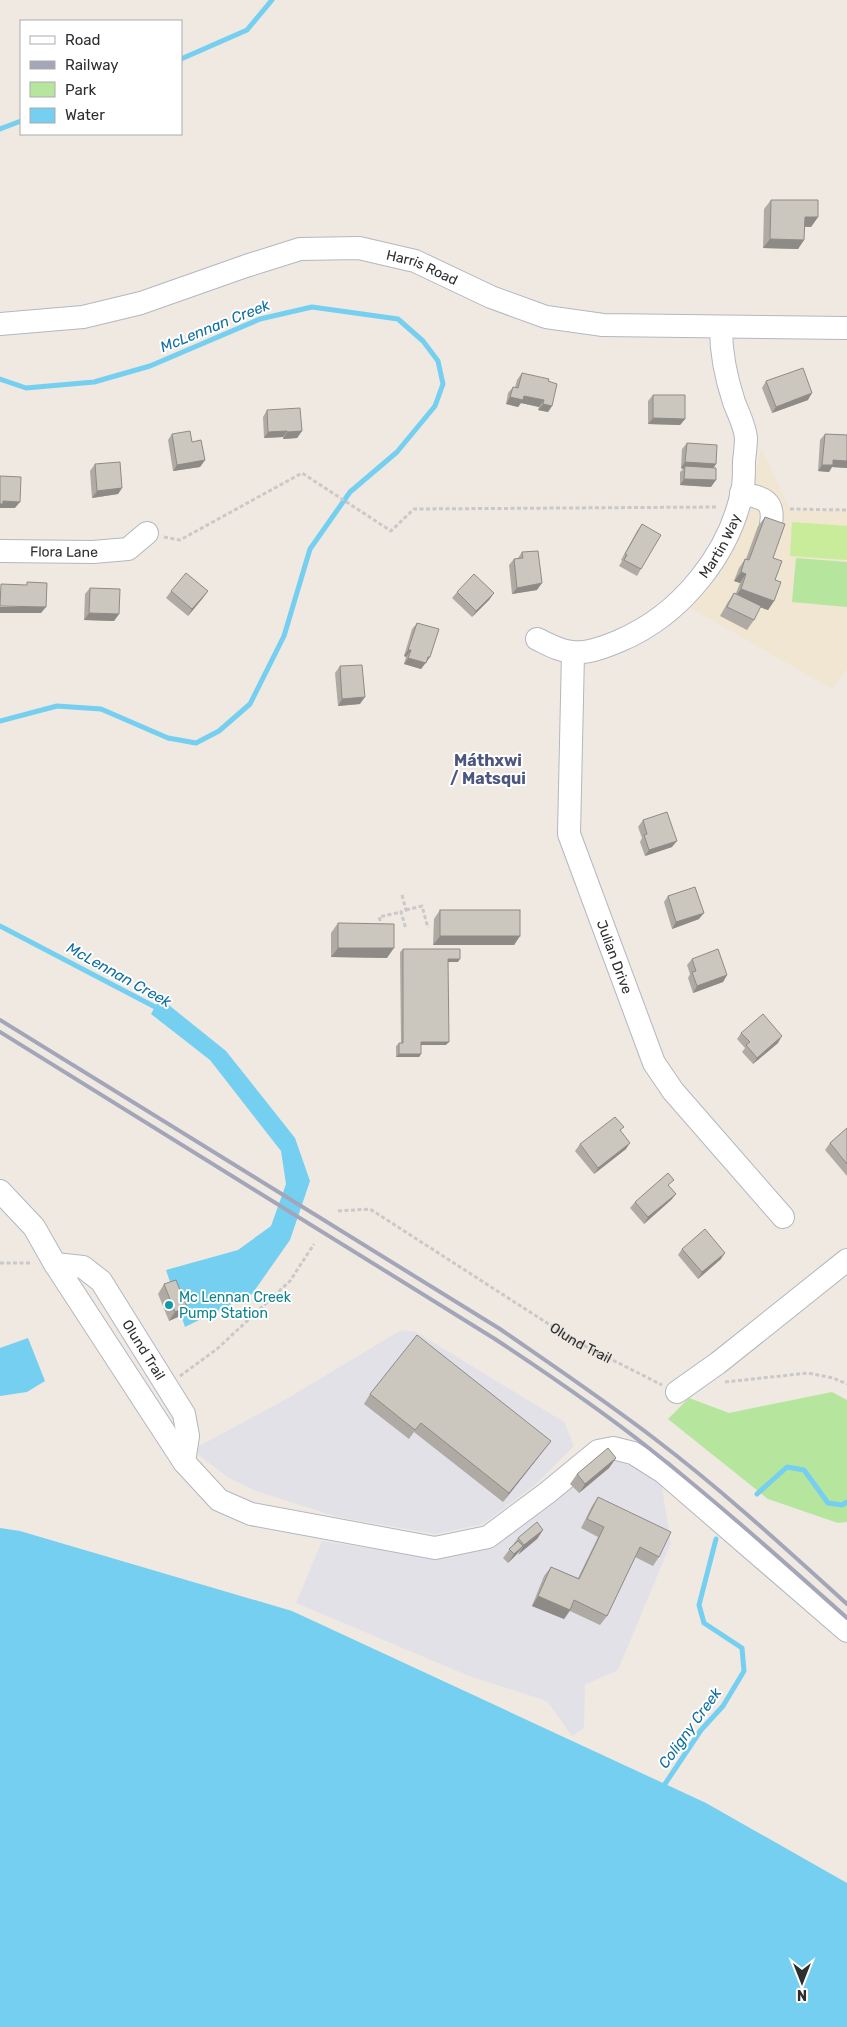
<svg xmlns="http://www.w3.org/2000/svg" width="847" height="2027" font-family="Rubik,sans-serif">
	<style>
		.industrial { fill: #e3e1e8 }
		.education { fill: #f0e6d1 }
		.green { fill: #b6e59e }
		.pitch { fill: #c9ec9a }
		.water { fill: #75cff0 }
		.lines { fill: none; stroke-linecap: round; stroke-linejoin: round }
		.stream { stroke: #75cff0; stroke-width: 5 }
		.minor-casing { stroke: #b4b7c1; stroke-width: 24 }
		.path { stroke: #c9c9c9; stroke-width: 3; stroke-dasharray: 4 2.5; stroke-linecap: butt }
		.minor { stroke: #fff; stroke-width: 22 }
		.rail { stroke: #a3a6b8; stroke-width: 4 }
		.wall { fill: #afaba4 }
		.shaded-wall { fill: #8e8b86 }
		.building { fill: #cbc7bf; stroke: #8e8b86 }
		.culture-dot { fill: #0f9aa8; stroke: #fff; stroke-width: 2 }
		.labels { text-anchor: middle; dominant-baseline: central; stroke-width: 4; stroke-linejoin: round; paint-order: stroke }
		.street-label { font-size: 14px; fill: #2e2e2e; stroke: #fff }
		.culture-label { font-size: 14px; fill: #0d838f; stroke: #fff; text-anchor: start }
		.water-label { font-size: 15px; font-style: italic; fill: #0d6fa3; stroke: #fff }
		.quarter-label { font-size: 16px; font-weight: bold; fill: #4d5680; stroke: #fff }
	</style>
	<rect width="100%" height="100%" fill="#efe9e1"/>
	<g class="industrial">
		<path d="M401,1330L416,1332L564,1422L574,1446L536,1484L483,1524L435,1534L338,1517L256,1491L229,1478L192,1450L288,1398Z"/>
		<path d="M615,1455L660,1476L671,1543L618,1670L585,1685L584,1728L572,1736L547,1701L469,1676L296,1603L322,1541L425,1557L490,1545Z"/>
	</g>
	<path class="education" d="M761,448L791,511H847V669L832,689L686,605L754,484Z"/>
	<g class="green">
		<path d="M796,558L847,562V607L792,602Z"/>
		<path d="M832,1392L847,1400V1522L838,1523L768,1499L668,1419L689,1398L729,1413Z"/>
	</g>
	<path class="pitch" d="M792,522L847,526V560L790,556Z"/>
	<g class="water">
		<path d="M160,998L226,1051L295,1138L310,1181L290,1240L252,1294L185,1327L166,1270L238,1250L271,1226L286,1184L281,1151L210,1060L151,1014Z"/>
		<path d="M28,1338L45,1381L27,1392L0,1396V1348Z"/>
		<path d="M0,1528L20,1531L292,1611L706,1803L847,1883V2027H0Z"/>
	</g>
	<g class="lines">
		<g class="stream">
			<path d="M181,59L247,30L272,0"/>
			<path d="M0,129L21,121"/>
			<path d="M0,379L26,388L94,382L150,366L260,319L312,307L398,319L423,341L438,361L443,384L435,406L397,452L350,492L310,549L284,636L250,704L219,731L196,743L168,738L101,709L57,706L0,721"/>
			<path d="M0,926L159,1009"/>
			<path d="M757,1494L787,1467L804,1470L828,1503L842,1505L847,1502"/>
			<path d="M663,1787L701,1730L723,1706L744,1671L742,1648L704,1623L699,1605L716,1539"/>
		</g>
		<g class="minor-casing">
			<g id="minor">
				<path id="s2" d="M0,324L83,317L141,303L246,266L300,249L359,248L415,261L491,297L546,317L603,325L847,328"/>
				<path d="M741,493C762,498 775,499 771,524"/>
				<path id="s3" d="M0,551L93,552L128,549L147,533"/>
				<path id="s4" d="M537,639C548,644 559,651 572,652C587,654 605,647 619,641C681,615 731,553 743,487C744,479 744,469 744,461C745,453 746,445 746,438C745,426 738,413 734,402C726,378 721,353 721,328"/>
				<path id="s5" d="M573,653L569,834L654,1063L673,1091L783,1217"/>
				<path d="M0,1191L34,1227L55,1264L184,1462L219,1500L251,1514L435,1548L488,1537L547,1493L598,1451L613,1448L633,1453L663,1472L847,1631"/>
				<path id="s6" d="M55,1264L83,1267L101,1281L184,1414L188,1436L184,1462"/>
				<path d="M677,1392L718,1363L847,1260"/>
			</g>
		</g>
		<g class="path">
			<path d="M790,509L847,510"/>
			<path d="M164,537L180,540L302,473L391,531L414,509L718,507"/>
			<path d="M402,895L406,910L401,912L406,929"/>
			<path d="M406,910L422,906L428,928"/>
			<path d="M383,927L379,917L401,912"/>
			<path id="s1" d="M338,1211L370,1209L575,1341L662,1385"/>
			<path d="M0,1263H32"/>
			<path d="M180,1376L217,1349L290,1281L314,1244"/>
			<path d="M725,1382L808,1373L833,1378L847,1384"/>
		</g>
		<use href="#minor" class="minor"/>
		<g class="rail">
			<path d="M0,1020L500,1329C552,1365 604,1400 655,1439C722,1490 784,1547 847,1604"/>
			<path d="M0,1032L495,1339C548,1374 601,1410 650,1449C718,1503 782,1560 847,1618"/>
		</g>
	</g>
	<g class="wall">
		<path d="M771,200L818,217L811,227H804V240L798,249L763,248L764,209Z"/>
		<path d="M522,373L548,381L552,406L548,412L538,410L539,407L521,403L518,407L506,404L508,393L513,387H515L517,380Z"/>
		<path d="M766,381L808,400L772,413L762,388Z"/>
		<path d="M653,395L685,419L680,425L648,424V401Z"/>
		<path d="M267,410L302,431L297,438L283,439V437L264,438L263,417Z"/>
		<path d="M172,434L192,442L205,460L200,467L173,471L168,440Z"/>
		<path d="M825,434L847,435V468L832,467L829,472L818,471L820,440Z"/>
		<path d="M687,443L716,464L714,467L711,487L680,485V472L683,469L681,468L682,449Z"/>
		<path d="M95,464L122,488L118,494L92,498L90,471Z"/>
		<path d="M765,517L773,558L775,580L774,601L768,610L760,607L754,620L747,630L720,616L728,602L734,593H736L740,583L734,581L739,568L745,559H746L758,526Z"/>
		<path d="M642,524L641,569L637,576L619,566L622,561L621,560L637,531Z"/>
		<path d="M522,552L537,590L512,594L509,565L514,559L518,558Z"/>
		<path d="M90,588L119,614L114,621L84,620L85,594Z"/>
		<path d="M171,591H208L188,616L166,598Z"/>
		<path d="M457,592L494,593L489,600L472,617L452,598Z"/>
		<path d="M417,623L430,657L421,669L404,664L406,657L404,656L412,629Z"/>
		<path d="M340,666L360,704L338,706L335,673Z"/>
		<path d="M643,820L672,847L645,856L640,842L642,838L638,827Z"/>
		<path d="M668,896L699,919L672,929L664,902Z"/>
		<path d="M440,910L520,936L514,945H433L434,919Z"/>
		<path d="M338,923L387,958L331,957V933Z"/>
		<path d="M403,949L458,962H448L446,1045H421V1054L419,1057H396V1046L399,1043H401L400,952Z"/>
		<path d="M692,959L727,975L723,982L693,993L688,978L690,974L687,965Z"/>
		<path d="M741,1033L778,1043L753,1064L742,1052L745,1048L737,1039Z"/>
		<path d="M847,1128V1176L825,1150L830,1143Z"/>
		<path d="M621,1131L626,1149L594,1174L575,1151L580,1144Z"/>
		<path d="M670,1187L676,1194L671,1200L644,1224L630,1208L635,1202Z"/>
		<path d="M682,1249L721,1259L698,1279L678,1255Z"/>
		<path d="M164,1284L180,1316L169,1321L158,1294Z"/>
		<path d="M370,1394L551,1441L503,1502L414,1432L409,1439L364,1404Z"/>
		<path d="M616,1458L609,1468L579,1493L570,1484L577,1474Z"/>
		<path d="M598,1497L659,1557L653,1566L635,1557L607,1616L600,1625L570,1611L564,1619L532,1606L544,1576L551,1567L578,1578L598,1537L581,1528L592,1506Z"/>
		<path d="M543,1530L537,1539L517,1554L508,1563L503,1558L518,1538Z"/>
	</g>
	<g class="shaded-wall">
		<path d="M805,217H818L811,227L798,226Z"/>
		<path d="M770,239L804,240L798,249L763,248Z"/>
		<path d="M812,393L808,400L772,413L776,407Z"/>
		<path d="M524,396L544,400L539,407L521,403L518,407L506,404L510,397Z"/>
		<path d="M543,404L552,406L548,412L538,410Z"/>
		<path d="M653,418L685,419L680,425L648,424Z"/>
		<path d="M287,431L283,437L264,438L268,432Z"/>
		<path d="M302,431L297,438L283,439L287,432Z"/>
		<path d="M205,460L200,467L173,471L177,465Z"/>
		<path d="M833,460L847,461V468L832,467L829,472L818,471L822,465Z"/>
		<path d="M685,462L716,464L711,471L685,466L683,469L681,468Z"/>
		<path d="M684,479L716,480L711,487L680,485Z"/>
		<path d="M122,488L118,494L92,498L97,491Z"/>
		<path d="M3,501L20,502L15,508H0V504Z"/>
		<path d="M741,572L746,574L740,583L734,581Z"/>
		<path d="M542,583L537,590L512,594L517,588Z"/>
		<path d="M741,589L774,601L768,610L734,598Z"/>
		<path d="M208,591L203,598L188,616L192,609Z"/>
		<path d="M494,593L489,600L472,617L476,611Z"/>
		<path d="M0,607H46L41,613H0Z"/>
		<path d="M89,613L119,614L114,621L84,620Z"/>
		<path d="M408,650H411L406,657L404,656Z"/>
		<path d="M428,657H430L421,669L404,664L408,658Z"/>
		<path d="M365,697L360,704L338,706L342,699Z"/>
		<path d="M677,841L672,847L645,856L649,850Z"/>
		<path d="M704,913L699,919L672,929L676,922Z"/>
		<path d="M440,936H520L514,945H433Z"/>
		<path d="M338,948H394L387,958L331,957Z"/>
		<path d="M448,959H460L458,962H446Z"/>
		<path d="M727,975L723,982L693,993L697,986Z"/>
		<path d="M782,1036L778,1043L753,1064L757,1058Z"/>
		<path d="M421,1042H449L446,1045H419Z"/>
		<path d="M399,1054H421L419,1057H396Z"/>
		<path d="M630,1143L626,1149L594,1174L598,1168Z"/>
		<path d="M676,1194L671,1200L644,1224L648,1217Z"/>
		<path d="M725,1253L721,1259L698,1279L702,1272Z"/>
		<path d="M187,1307L180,1316L169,1321L175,1312Z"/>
		<path d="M551,1441L544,1450L503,1502L509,1493Z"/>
		<path d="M616,1458L609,1468L579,1493L585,1484Z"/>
		<path d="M543,1530L537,1539L518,1555L524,1545Z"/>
		<path d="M523,1546L516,1555L508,1563L514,1554Z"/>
		<path d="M538,1596L570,1610L564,1619L532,1606Z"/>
	</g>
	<g class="building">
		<path d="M771,200H818V217H805L804,240L770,239Z"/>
		<path d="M803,368L812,393L776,407L766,381Z"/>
		<path d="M522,373L549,379L548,381L557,384L552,406L543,404L544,400L524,396L523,400L510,397L513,387L518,388Z"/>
		<path d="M653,395H685V419L653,418Z"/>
		<path d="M300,408L302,431L287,432V431L268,432L267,410Z"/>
		<path d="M190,431L192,442L201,440L205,460L177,465L172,434Z"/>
		<path d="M825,434L847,435V461L833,460V465H822Z"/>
		<path d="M687,443L717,445L716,464L685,462Z"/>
		<path d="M120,462L122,488L97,491L95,464Z"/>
		<path d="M685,466L716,468V480L684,479Z"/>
		<path d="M0,476L21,477L20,502L3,501V504H0Z"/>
		<path d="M765,517L785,524L773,558L782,561L775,580L781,582L774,601L741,589L746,574L741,572L745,559L749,560Z"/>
		<path d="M642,524L661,535L641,569L624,560L627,555L625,554Z"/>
		<path d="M538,551L542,583L517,588L514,559L523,558L522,552Z"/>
		<path d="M186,573L208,591L192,609L171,591Z"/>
		<path d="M474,574L494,593L476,611L457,592Z"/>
		<path d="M27,582L47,583L46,607L0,606L1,584L27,585Z"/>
		<path d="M90,588L120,589L119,614L89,613Z"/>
		<path d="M734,593L761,606L754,620L727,607Z"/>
		<path d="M417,623L439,629L430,657H428L426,663L408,658L411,650H408Z"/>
		<path d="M362,665L365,697L342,699L340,666Z"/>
		<path d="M667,812L677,841L649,850L644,835L647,834L643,820Z"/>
		<path d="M695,887L704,913L676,922L668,896Z"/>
		<rect x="440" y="910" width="80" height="26"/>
		<path d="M338,923L394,924V948H338Z"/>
		<path d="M403,949H460V959H448L449,1042H421V1054H399V1043H403Z"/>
		<path d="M718,949L727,975L697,986L692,972L696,971L692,959Z"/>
		<path d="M763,1014L782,1036L757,1058L746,1045L750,1042L741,1033Z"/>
		<path d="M615,1117L624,1127L620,1130L630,1143L598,1168L580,1144Z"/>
		<path d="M847,1128V1164L830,1143Z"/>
		<path d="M668,1173L674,1180L668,1185L676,1194L648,1217L635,1202Z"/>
		<path d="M705,1229L725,1253L702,1272L682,1249Z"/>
		<path d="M176,1280L187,1307L175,1312L164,1284Z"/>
		<path d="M417,1335L551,1441L509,1493L421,1423L415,1430L370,1394Z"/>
		<path d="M608,1448L616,1458L585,1484L577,1474Z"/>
		<path d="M598,1497L671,1532L659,1557L640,1547L607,1616L574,1600L570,1610L538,1596L551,1567L579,1579L604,1527L587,1519Z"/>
		<path d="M537,1522L543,1530L524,1545L518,1538Z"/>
		<path d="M518,1541L523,1546L514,1554L509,1549Z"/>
	</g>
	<circle class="culture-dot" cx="169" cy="1305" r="5"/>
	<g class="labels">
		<g class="street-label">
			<text stroke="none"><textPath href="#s2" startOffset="436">Harris Road</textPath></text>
			<text stroke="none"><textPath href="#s4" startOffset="228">Martin Way</textPath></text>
			<text stroke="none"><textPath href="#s3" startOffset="64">Flora Lane</textPath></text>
			<text stroke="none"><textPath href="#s5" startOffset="312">Julian Drive</textPath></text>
			<text stroke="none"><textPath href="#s1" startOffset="282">Olund Trail</textPath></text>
			<text stroke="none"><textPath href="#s6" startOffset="132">Olund Trail</textPath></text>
		</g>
		<g class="culture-label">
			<text x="179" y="1297">Mc Lennan Creek<tspan x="179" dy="16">Pump Station</tspan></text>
		</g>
		<g class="water-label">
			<text transform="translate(215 326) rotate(-22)">McLennan Creek</text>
			<text transform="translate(119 975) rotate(29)">McLennan Creek</text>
			<text transform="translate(690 1728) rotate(-54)">Coligny Creek</text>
		</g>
		<g class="quarter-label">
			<text x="488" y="760">Máthxwi<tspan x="488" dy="18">/ Matsqui</tspan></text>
		</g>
	</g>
	<rect x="20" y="20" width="162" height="115" fill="#ffffff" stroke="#ababab"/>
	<rect x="30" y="36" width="25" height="8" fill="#ffffff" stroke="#ababab"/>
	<text x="65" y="45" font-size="15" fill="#2e2e2e">Road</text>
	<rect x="30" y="61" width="25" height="8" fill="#a3a6b8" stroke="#ababab"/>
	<text x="65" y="70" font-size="15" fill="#2e2e2e">Railway</text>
	<rect x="30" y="82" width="25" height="15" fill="#b6e59e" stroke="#ababab"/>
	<text x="65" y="95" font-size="15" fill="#2e2e2e">Park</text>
	<rect x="30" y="108" width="25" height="15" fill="#75cff0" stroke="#ababab"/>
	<text x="65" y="120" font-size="15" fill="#2e2e2e">Water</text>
	<g transform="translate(802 1982) rotate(180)" stroke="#ffffff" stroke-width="4" paint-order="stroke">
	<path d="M0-4L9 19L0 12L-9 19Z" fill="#2e2e2e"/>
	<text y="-8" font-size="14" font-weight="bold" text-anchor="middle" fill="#2e2e2e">N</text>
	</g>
</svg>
